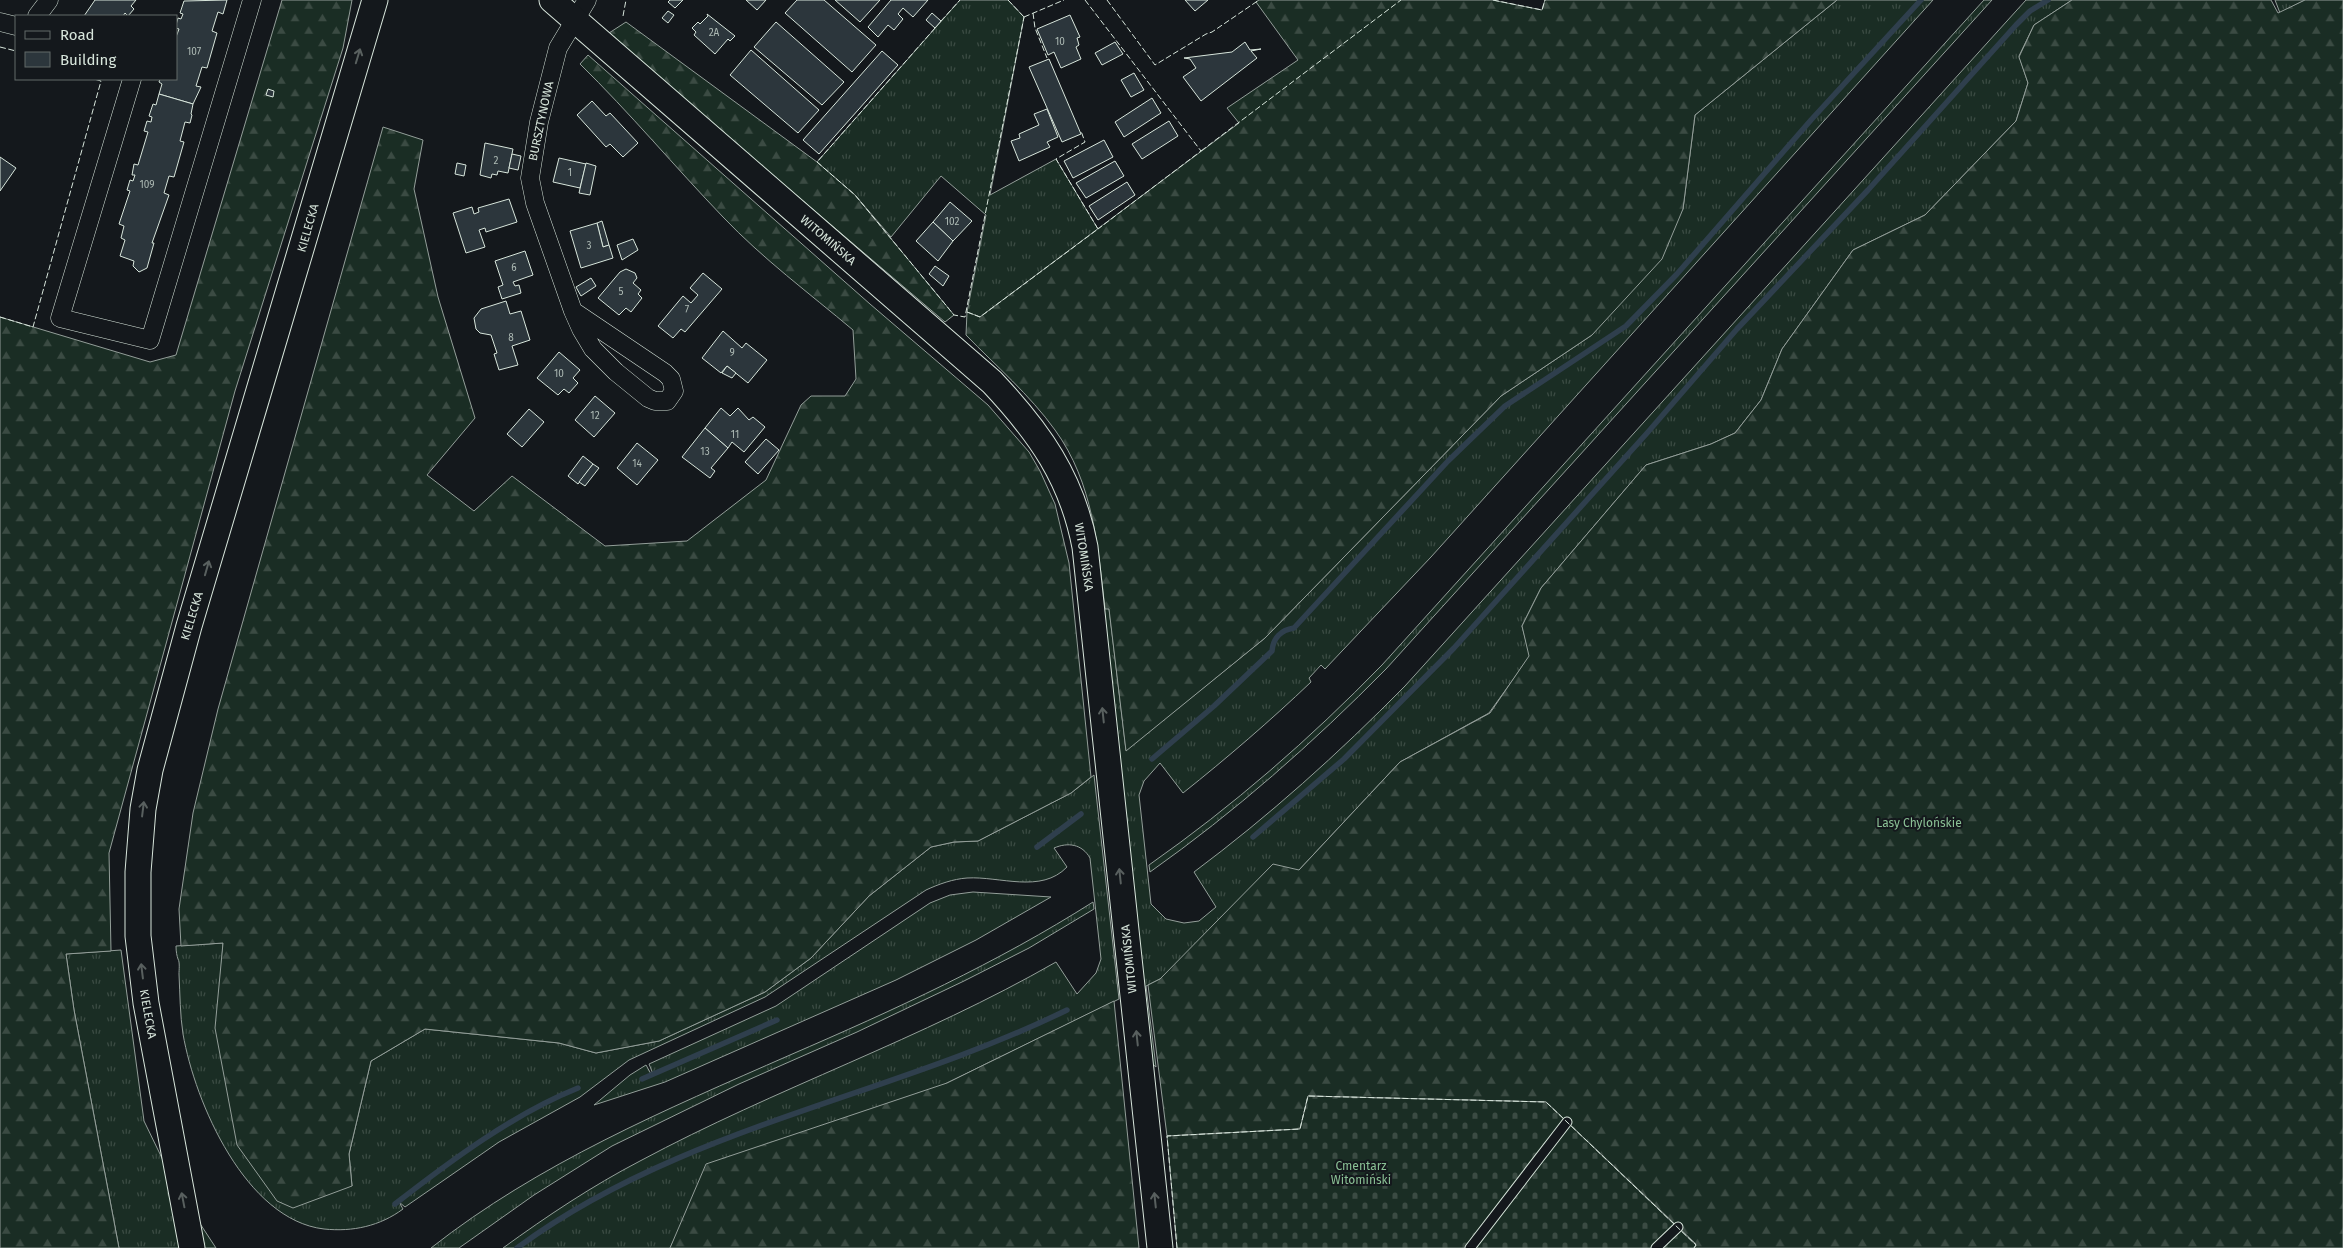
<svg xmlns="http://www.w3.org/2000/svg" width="2343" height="1248" font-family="'Fira Sans',sans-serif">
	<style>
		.grass { fill: url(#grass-tufts); stroke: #939e99 }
		.forest { fill: url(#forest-firs); stroke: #939e99 }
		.cemetery { fill: url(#cemetery-stones); stroke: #939e99 }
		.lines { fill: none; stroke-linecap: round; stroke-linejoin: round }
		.stream { stroke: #2f3f4d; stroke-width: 5.5 }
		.building { fill: #2c363c; stroke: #d8e6dc }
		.lane-casing { stroke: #d8e6dc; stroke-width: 11 }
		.street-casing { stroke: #d8e6dc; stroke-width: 19 }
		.secondary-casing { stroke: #d8e6dc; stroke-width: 27 }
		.lane { stroke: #14181c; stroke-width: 9 }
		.street { stroke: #14181c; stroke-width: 18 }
		.secondary { stroke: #14181c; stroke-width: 25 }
		.fence { stroke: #d8e6dc; stroke-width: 1; stroke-dasharray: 6 2.5; stroke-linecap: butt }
		.oneway { stroke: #59605f }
		.labels { text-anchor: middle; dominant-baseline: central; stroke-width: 4; stroke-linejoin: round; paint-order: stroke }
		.number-label { font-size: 10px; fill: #adbab4 }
		.street-label { font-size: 12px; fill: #d8e6dc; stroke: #14181c }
		.park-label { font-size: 12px; fill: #8ac095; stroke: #14181c }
	</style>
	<defs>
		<pattern id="grass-tufts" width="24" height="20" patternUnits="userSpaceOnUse" patternTransform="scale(1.25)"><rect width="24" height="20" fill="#1a2d24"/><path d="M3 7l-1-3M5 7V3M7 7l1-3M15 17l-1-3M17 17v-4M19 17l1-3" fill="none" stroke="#3b4b43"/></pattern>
		<pattern id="forest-firs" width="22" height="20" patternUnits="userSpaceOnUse" patternTransform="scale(1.25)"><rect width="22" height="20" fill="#1a2d24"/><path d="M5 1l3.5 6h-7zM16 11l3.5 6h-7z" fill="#3b4b43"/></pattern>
		<pattern id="cemetery-stones" width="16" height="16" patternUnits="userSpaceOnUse" patternTransform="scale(1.25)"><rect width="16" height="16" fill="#1a2d24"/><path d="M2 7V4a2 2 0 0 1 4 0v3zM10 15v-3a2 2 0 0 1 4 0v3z" fill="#3b4b43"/></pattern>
	</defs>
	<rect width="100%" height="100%" fill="#14181c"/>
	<g class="grass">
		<path d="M960,0H1008L1024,17L990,195L1056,159L1098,229L980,317L967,312L986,215L941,176L891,237L855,195L817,162Z"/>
		<path d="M1837,0H1933L1431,557L1325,669L1321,665L1309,678L1311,682C1270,721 1227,758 1183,793L1160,763L1144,781L1139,795L1151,904L1166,919L1184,923L1199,921L1216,907L1194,872C1269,816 1338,754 1405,686L2026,0H2072L2034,25L2019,56L2028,83L2016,121L1925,215L1853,250L1782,349L1761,400L1735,433L1711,444L1646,465L1541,588L1522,626L1530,656L1489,713L1400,762L1299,870L1160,979L1146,986L1156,1067L1150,1062L1102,609L1109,608L1126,750L1265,638L1501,396L1592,335L1683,209L1695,115Z"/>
		<path d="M1984,0H1992L1386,669C1313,743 1235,812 1150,872L1149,865C1233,806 1310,739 1382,665Z"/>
		<path d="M2275,0H2305L2280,13Z"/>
		<path d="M1094,775L1119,999L947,1083L675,1238L670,1248H503C547,1216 592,1186 640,1161C776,1088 922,1039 1056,962L1077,994L1096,973L1101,959L1090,858C1082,844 1068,842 1054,848L1067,867C1041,894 1000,876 967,878C953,879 939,884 926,890L765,997L629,1060L580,1097L499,1142L405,1207L399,1202L403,1209C380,1226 353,1232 324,1229C246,1220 195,1103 183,1034C180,1015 180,994 179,974C179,970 180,962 178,959C177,956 176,952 176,946L223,943L220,990L352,1186L349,1154L371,1061L425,1029L559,1043L596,1053L659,1041L765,992L811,958L869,896L931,847L954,842L978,841L1071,793Z"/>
		<path d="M973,892L1051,897L976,940L896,980L665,1082L594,1105L630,1075L646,1065L651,1074H653L649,1064L776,1006L930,903L950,895Z"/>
		<path d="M1093,902L1094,909L1029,948L964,981L857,1032L739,1084L612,1146L534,1195L459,1248H431C539,1163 665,1110 790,1055C894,1010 997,963 1093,902Z"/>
		<path d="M121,950L144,1121L176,1187L216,1248H119L74,1010L66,954Z"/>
	</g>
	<g class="forest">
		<path d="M282,0H352L343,48L235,391L109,853L111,951L66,954L74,1010L119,1248H0V317L150,362L176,355Z"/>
		<path d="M1259,0H1492L1542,10L1545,0H1837L1695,115L1683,209L1662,259L1592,335L1501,396L1265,638L1126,751L1109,609H1105C1098,547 1093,482 1055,430C1030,395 996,366 966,335L967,312L980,317L1239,123L1227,108L1298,60L1256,2Z"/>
		<path d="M2072,0H2271L2278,13L2305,0H2343V1248H1694L1696,1244L1546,1102L1308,1096L1300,1129L1167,1136L1148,985L1160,979L1273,864L1299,870L1400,762L1490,713L1529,656L1522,626L1541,588L1646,465L1711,444L1735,433L1761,400L1782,349L1853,250L1925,215L2016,121L2028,83L2019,57L2034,25Z"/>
		<path d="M626,22L817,162L855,195L954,315L945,322L735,143L609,33Z"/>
		<path d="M588,55L870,304L988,405L1029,452L1040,471L1055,504L1069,563L1091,777L1071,793L978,841L954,842L931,847L869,896L811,958L765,992L659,1041L596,1053L559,1043L425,1029L371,1061L349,1154L352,1186L293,1208L277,1201L237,1145L215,1028L223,943L181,946L179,909L193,813L218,709L383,127L423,140L414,189L438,297L475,418L427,475L474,511L512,476L605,546L687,541L766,480L801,405L811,396H845L856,379L853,330C809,293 763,259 723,217C675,167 630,113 580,64Z"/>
		<path d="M1114,1001L1139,1248H670L706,1164L947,1083Z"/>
	</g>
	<path class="cemetery" d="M1308,1096L1546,1102L1696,1245L1694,1248H1177L1167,1136L1300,1129Z"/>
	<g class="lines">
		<g class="stream">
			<path d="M1152,759L1214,706L1272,651C1273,638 1281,630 1294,628L1448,461L1505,406L1626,326L1677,274L1811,120L1921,0"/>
			<path d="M1253,837L1344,759L1454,648L1648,432L1737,329L1868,190L2016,25L2030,11L2048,0"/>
			<path d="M1037,847L1081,814"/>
			<path d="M642,1079L777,1020"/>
			<path d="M395,1204C449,1162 513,1114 578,1088"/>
			<path d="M517,1248C681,1127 887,1098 1067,1010"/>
		</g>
	</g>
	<g class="building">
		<path d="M95,0H136L131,6L134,9L128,16L125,13L123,16H84Z"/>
		<path d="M227,0L223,14L218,12L212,31L217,33L207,68L202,67L196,86L201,87L193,104L159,94L162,84L159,82L160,79H176V37L179,29L176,28V25L178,18L181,19L183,14L180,13L184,1Z"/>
		<path d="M670,0H683L675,8L668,2Z"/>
		<path d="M746,0H766L757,10Z"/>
		<path d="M797,0H824L876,45L852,72L785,13Z"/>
		<path d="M835,0H880L860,22Z"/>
		<path d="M891,0H928L913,17L903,8L898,14L903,19L894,30L888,25L878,37L868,27Z"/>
		<path d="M1185,0H1208L1195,11Z"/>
		<path d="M668,11L674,15L668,23L662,18Z"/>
		<path d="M932,13L941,21L935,28L926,20Z"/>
		<path d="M707,14L735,36L730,41L728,39L715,54L694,35L696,32L692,28L698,22L700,24L708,16Z"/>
		<path d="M1070,15L1080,37L1077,38L1079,45L1076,47L1081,59L1061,68L1054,52L1048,55L1037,29Z"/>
		<path d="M776,22L844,82L822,105L754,47Z"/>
		<path d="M1115,42L1123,54L1102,65L1095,53Z"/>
		<path d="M1245,42L1250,50L1261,49L1251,51L1257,58L1201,101L1183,77L1196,68L1190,59L1184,58L1232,52Z"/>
		<path d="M751,50L819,110L798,133L730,75Z"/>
		<path d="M882,51L898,65L819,154L803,140Z"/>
		<path d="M1049,59L1081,134L1062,142L1029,67Z"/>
		<path d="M1134,73L1144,90L1131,97L1121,80Z"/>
		<path d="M268,89L274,91L273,97L266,95Z"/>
		<path d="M159,94L193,104L191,114L192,115L190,123L185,122L180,141L184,142L174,177L169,176L164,193L169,195L152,243H154L147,268L139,272L133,266L134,261L120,256L125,240L121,238L124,226L119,224L130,191L127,190L130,180L133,181L135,175H132L134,164L138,165L148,132L144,131L147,121L151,122L152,117L149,116L153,104L156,105Z"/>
		<path d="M1152,98L1161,113L1124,137L1115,122Z"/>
		<path d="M592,101L606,116L610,113L638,143L623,157L610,144L606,147L577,115Z"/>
		<path d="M1047,109L1058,137L1047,142L1050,147L1019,161L1011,141L1020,138L1019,134L1039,125L1034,114Z"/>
		<path d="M1169,121L1178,136L1142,159L1132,144Z"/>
		<path d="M1104,140L1113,157L1073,178L1064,161Z"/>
		<path d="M485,143L513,149L508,173L498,171L497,175L492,174L491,178L480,175Z"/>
		<path d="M512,154L521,156L518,170L509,168Z"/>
		<path d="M0,157L16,168L0,191Z"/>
		<path d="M559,158L586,164L580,188L553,182Z"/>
		<path d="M1115,161L1124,176L1086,198L1076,183Z"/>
		<path d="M457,163L466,165L464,176L455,174Z"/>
		<path d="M586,163L596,166L590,195L579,193Z"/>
		<path d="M1127,182L1135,195L1098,220L1089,206Z"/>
		<path d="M509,199L517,222L486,232L485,228L479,230L485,247L466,253L453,213L472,207L474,214L479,212L478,208Z"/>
		<path d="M950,202L972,221L953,241L933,222Z"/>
		<path d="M602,221L609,245L603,247L597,223Z"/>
		<path d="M933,222L953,241L938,261L916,241Z"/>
		<path d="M597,223L603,247L609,245L613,258L581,268L570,231Z"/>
		<path d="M633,239L638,250L622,260L617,245Z"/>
		<path d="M525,251L533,275L513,282L515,286L519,285L521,293L502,299L498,287L503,285L495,261Z"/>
		<path d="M935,266L949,276L943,286L929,274Z"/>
		<path d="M626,269L635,273L637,278L633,283L641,290L638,294L642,298L631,312L626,308L619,315L598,298L620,272Z"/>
		<path d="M703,273L722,289L685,332L681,329L673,338L658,326L683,296L691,303L698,295L690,288Z"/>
		<path d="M591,278L596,286L581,296L576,287Z"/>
		<path d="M506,301L510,314L521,311L530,340L512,346L518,365L499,370L494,354L497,353L491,335L480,333L476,329L474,318L481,309Z"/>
		<path d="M723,331L742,348L746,343L767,360L748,383L727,366L721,373L702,358Z"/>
		<path d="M559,352L580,370L573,378L578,383L569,393L564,389L558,395L537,378Z"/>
		<path d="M727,366L736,373L732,378L722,373Z"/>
		<path d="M595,396L615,413L594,437L575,420Z"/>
		<path d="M721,408L730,416L738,408L749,420L753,417L765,427L744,452L732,442L728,448L705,428Z"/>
		<path d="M529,409L544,422L522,447L507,434Z"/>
		<path d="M705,428L728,448L711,468L715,471L710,478L682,457Z"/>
		<path d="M766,439L779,450L758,474L745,462Z"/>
		<path d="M637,443L658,460L637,485L617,468Z"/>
		<path d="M583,456L593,464L578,484L568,476Z"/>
		<path d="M593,464L599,468L585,486L579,482Z"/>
	</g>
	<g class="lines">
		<g class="lane-casing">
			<g id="lane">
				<path d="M1470,1248L1567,1122"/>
				<path d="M1656,1248L1678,1227"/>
			</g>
		</g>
		<g class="street-casing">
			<g id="street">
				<path d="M37,16L49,0"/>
				<path d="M0,22L16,26"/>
				<path d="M132,79L60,318L150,340L252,0"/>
				<path d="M573,311L665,373L671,379L674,391L667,401H655L648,398L616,372L593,349L581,329L573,311L535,203L530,178L539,122L558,48L587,0"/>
			</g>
		</g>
		<g class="secondary-casing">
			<g id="secondary">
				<path d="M552,0L992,382C1039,432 1072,478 1085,547L1160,1248"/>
				<path d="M192,1248L146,1003L138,936V872L143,809L150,770L189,626L375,0"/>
			</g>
		</g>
		<use href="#lane" class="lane"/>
		<use href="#street" class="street"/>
		<use href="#secondary" class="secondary"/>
		<g class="fence">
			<path d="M1008,0L1024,17"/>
			<path d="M1085,0L1201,151L1098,229"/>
			<path d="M1107,0L1155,65L1206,34L1212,32L1259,0"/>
			<path d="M1493,0L1542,10L1545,0"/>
			<path d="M1033,13L1035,28L1047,58"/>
			<path d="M623,16L626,0"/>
			<path d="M1024,17L1064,0"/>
			<path d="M941,21L960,0"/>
			<path d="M935,28L817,162L855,195L954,315L965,317L1024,17"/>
			<path d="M0,47L16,51"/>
			<path d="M1201,151L1401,0"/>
			<path d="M967,312L980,317L1098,229L1056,159L1085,142L1081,131"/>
			<path d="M0,317L33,327L101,81L94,79"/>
			<path d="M1177,1248L1167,1136L1300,1129L1308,1096L1546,1102L1696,1245L1694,1248"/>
		</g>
	</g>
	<defs><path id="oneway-shaft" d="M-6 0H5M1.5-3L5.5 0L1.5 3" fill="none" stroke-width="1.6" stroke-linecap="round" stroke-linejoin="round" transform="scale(1.25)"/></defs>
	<g class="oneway">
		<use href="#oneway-shaft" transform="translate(358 56) rotate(-73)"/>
		<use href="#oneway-shaft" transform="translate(207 568) rotate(-74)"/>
		<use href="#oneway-shaft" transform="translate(1103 715) rotate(-96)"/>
		<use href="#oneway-shaft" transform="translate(143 809) rotate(-83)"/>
		<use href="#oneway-shaft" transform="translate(1120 876) rotate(-96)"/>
		<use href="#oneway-shaft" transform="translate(142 971) rotate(-97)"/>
		<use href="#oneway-shaft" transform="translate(1137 1038) rotate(-96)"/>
		<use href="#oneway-shaft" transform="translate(183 1200) rotate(-101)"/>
		<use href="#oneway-shaft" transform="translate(1155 1200) rotate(-96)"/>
	</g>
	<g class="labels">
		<g class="number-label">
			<text x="714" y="33">2A</text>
			<text x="1060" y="42">10</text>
			<text x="194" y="52">107</text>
			<text x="496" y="161">2</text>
			<text x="570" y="173">1</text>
			<text x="147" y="185">109</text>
			<text x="952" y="222">102</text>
			<text x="589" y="246">3</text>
			<text x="514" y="268">6</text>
			<text x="621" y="292">5</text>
			<text x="687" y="310">7</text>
			<text x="511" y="338">8</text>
			<text x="732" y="353">9</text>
			<text x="559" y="374">10</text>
			<text x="595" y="416">12</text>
			<text x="735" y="435">11</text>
			<text x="705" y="452">13</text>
			<text x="637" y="464">14</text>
		</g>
		<g class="street-label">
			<text transform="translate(541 121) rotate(-78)">BURSZTYNOWA</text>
			<text transform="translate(308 228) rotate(-74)">KIELECKA</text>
			<text transform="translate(828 240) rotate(41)">WITOMIŃSKA</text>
			<text transform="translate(1084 557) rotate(81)">WITOMIŃSKA</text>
			<text transform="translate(192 616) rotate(-73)">KIELECKA</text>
			<text transform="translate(1129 959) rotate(-96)">WITOMIŃSKA</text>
			<text transform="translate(148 1014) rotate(80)">KIELECKA</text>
		</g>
		<g class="park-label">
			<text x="1919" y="823">Lasy Chylońskie</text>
			<text x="1361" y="1166">Cmentarz<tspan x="1361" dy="14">Witomiński</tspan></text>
		</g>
	</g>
	<rect x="15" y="15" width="162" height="65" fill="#14181c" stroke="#626a69"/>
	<rect x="25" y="31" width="25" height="8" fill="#14181c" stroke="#626a69"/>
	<text x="60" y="40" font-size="15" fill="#d8e6dc">Road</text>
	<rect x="25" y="52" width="25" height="15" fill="#2c363c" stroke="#626a69"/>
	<text x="60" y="65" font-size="15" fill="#d8e6dc">Building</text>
</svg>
